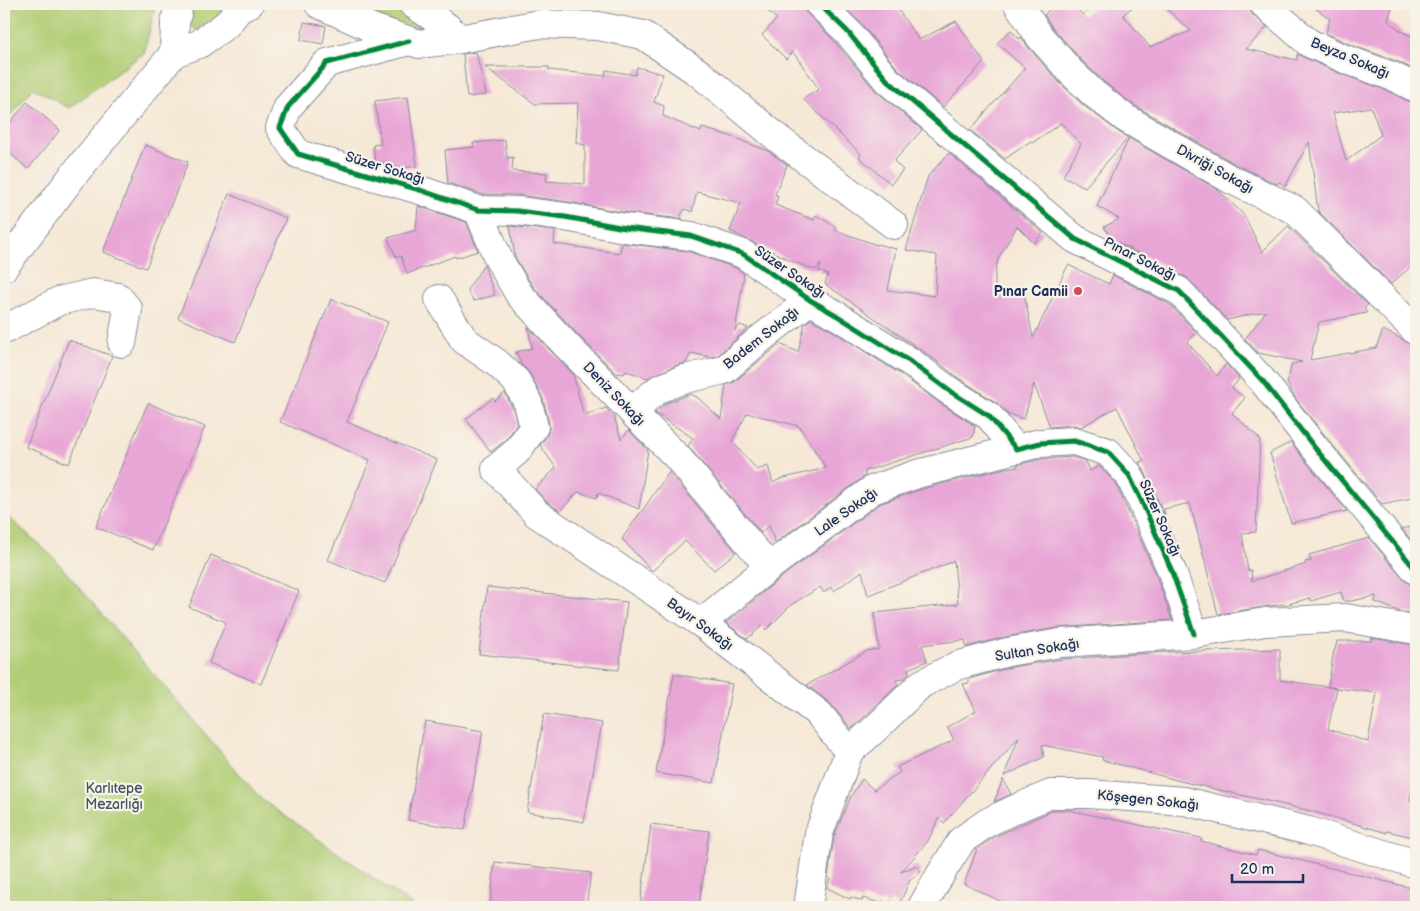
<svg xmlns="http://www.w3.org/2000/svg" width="1420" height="911" font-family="'Balsamiq Sans',sans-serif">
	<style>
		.green { fill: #b1cd74; stroke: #667e69 }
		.building { fill: #e8a6d7; fill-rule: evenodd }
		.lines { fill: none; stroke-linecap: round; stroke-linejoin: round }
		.minor-casing { stroke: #888c9a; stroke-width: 30 }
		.minor { stroke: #fff; stroke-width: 28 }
		.cycleway-casing { stroke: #f7f3e8; stroke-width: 8 }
		.cycleway { stroke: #00873e; stroke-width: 5 }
		.poi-dot { fill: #d1495b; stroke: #f7f3e8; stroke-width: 2 }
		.labels { text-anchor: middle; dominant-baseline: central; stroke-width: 4.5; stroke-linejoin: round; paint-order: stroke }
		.street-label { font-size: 14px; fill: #1b2f5e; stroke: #f7f3e8 }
		.poi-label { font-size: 14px; font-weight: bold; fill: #1b2f5e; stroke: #f7f3e8; text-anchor: end }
		.park-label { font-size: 14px; fill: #405664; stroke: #f7f3e8 }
	</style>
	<rect width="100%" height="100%" fill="#f7f3e8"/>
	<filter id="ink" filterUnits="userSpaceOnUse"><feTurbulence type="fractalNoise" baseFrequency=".02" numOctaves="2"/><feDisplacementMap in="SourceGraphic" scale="10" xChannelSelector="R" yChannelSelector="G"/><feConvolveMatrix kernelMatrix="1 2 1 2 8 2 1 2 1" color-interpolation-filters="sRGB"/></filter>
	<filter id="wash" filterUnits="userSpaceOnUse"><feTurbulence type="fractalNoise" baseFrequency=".0096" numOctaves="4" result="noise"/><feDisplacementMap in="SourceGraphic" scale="20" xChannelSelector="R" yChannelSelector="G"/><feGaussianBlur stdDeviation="1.12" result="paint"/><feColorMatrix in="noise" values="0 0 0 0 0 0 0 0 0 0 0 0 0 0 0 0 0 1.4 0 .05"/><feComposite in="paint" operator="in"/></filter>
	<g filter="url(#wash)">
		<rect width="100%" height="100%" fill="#f6e8d6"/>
		<g class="green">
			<path d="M4,4H156L144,53L69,108L33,88L4,123Z"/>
			<path d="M191,4H228L213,21L197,31C187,24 190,15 191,4Z"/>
			<path d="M336,4H398L425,21L426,30L421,37Z"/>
			<path d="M4,513L53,557L262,800L415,907H4Z"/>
		</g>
		<g id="blocks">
			<g class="building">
				<path d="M759,4H798L835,42L875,90L922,130L894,161L903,170L891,184L859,157L861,154L803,99L819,89L793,52L786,59L762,35L777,19Z"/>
				<path d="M841,4H894L919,40L956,21L984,62L943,107L898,69L859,21Z"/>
				<path d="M1055,4H1072L1083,15L1099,4H1136L1123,15L1150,47L1191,31L1161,4H1249V10L1253,15L1267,27L1246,49L1297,60V54L1303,57L1339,73L1388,91L1412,103L1410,104L1416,120V262L1391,284L1318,211L1309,142L1285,187L1280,182L1277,184L1237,165L1134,105L1104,82L1082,61L1052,27L1044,15ZM1371,107L1381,135L1346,161L1333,113Z"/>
				<path d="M1310,4H1393L1388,21L1404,33L1416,37V71L1399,62L1351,45L1326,33L1330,19Z"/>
				<path d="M304,22L326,26L323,44L301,40Z"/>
				<path d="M1011,30L1019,39L1021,37L1028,47L1059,82L1083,105L1116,130L1128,138L1085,187L1063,176L1081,144L1061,123L1032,143L1031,141L1005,159L970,130L1025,68L997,43Z"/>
				<path d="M476,52L486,95L467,97L463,54Z"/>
				<path d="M485,67H549V70L605,76L606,70L635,75L637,67L663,74L654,102L664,106L663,116L701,132L702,128L730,136L768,151L787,165L775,195L778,196L775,205L814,220L816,215L836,227L835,230L877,245V244L896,249L888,290L935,296L937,255L906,250L928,176L949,153L1043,233L1034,243L1017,226L998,259L995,273V294H1024L1033,338L1068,265L1109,284L1113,275L1169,304L1197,333L1187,342L1217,376L1226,364L1239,379L1232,388L1245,398L1232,413L1260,439L1256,532L1242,533L1248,571L1251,570L1252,581L1306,564L1305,562L1311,561L1309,555L1369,538L1404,580L1410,584L1416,585V614L1401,612L1375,602L1376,596L1351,601H1344L1341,592L1311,601L1310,598L1285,605L1284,604L1218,614L1190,503L1164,509L1165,516L1143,468L1139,462L1144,461L1117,407L1081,427L1073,425L1050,427L1034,384L1024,419L1007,414L997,403L957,377L930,356L825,284L828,275L819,271L821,264L815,270L796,263L730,231L741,203L697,192L692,212L685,209L680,217L683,219L627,213L568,202L519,195L481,194L448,183L445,150L474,147L473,143L505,140L507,158L513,157L512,171L547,173L546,181L585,184V145L576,143L578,103L535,104Z"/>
				<path d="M408,97L417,166L401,168L375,160L373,145L381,144L375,101Z"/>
				<path d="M27,102L60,130L28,169L4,148V130Z"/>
				<path d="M1129,138L1217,189L1244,215L1262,252L1288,226L1368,305L1364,308L1367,313L1319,322L1310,360L1376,348L1383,330L1402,339L1412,346H1416V497L1382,504L1327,438L1296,399L1287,383L1292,364L1302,362L1258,353L1245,339L1266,311L1227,320L1186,277L1113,240L1104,227L1119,219L1097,206Z"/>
				<path d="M145,145L188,162L146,268L103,252Z"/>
				<path d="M229,194L286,218L235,342L178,318Z"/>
				<path d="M418,206L466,222L478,251L456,258L455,256L407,274L401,256L396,257L388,238L416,230Z"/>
				<path d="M510,226L555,231L554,244L620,253L622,243L687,251L736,268L744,274L735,331L740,325L748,328L717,356L710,357L691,353L686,363L675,366L648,378L626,371L624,374L616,373L577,334L532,285L515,257Z"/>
				<path d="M484,265L495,295L474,301L468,292L469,287Z"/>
				<path d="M331,299L388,322L347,422L437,460L385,583L328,560L370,460L280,422Z"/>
				<path d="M810,319L828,328L900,374L940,403L975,426L973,437L865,471V476L775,543L769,525L761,533L688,446L693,438L655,413L667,403L691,394L698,398L721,419L726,385L734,382L780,344L798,352L805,324ZM747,413L799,426L826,468L780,479L773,483L768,466L757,470L732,441Z"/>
				<path d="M528,327L573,374L584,416L606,408L614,416L621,439L629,430L648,450L639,509L598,493L597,498L578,492L560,511L547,502L535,489L556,468L540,445L547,436L549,429V423L543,399L530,373L521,364L516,352L532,348Z"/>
				<path d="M69,340L112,356L69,464L26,447Z"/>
				<path d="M505,393L513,409L517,424L507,439L491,452L466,419L493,398L495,401Z"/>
				<path d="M148,403L205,427L153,550L96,527Z"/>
				<path d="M1291,442L1303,458L1347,511L1291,523L1270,453Z"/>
				<path d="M1072,457L1086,461L1090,471L1099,466L1116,484L1156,575L1172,620L1057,628L1005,637L966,647L965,640L922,645L927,661L908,669L909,674L903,679L896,680L898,685L851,729L831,704L807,685L867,651L879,649L874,613L958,604L954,561L871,594L868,596L862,571L834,591L831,587L824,593L820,587L791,605L766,630L762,626L747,639L726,623L779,579L879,504L922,489L1005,468L1018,467L1017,465L1042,459Z"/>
				<path d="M669,472L736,552L714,570L685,541L652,571L622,539L640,513L643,511H642Z"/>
				<path d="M1416,525V546L1402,529Z"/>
				<path d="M211,555L299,591L261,684L209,663L226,622L189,607Z"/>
				<path d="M487,587L627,602L619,670L479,654Z"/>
				<path d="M1371,638L1416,645V718L1412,736L1416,737V756L1413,779L1415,780L1409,801L1416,802V816L1412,837L1387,831V833L1311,811L1184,782L1102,760L1103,757L1042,745L1044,757L1004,776L1019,737L944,823L939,818L928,841L901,872L917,865L921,872L910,880L899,905L890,901L889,905L883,901L880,903L863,898L862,901L851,897L850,899L827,888L830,878L828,877L834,837L851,796L862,779L874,790L900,772L897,767L954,740L947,727L976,711L963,684L969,683V679L1011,667L1062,659L1166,652L1280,649V680L1337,688L1328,729L1368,742L1377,693L1328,687L1334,650H1335L1337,641H1371Z"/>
				<path d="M674,674L732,684L714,783L656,773Z"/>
				<path d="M544,714L602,723L584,822L527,812Z"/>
				<path d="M425,721L483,731L465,830L408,820Z"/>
				<path d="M1003,779L1011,794L994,802Z"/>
				<path d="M1054,810H1068L1201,838V841L1256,855L1258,850L1416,889V907H1013L964,884L977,849L996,836Z"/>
				<path d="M651,824L709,831L699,907H640Z"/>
				<path d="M495,862L591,873L586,907H490Z"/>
			</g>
		</g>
	</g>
	<g filter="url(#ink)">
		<use href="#blocks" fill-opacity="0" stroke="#888c9a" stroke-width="1"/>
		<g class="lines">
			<g class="minor-casing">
				<g id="minor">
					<path d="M319,4L372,28L419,44L460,39L539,24L598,26L643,35L699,73L781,141L894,225"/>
					<path d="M413,4L447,27L460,39"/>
					<path d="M819,4L847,31L887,80L1075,239L1179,291L1262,380L1315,448L1416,570"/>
					<path d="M1018,4L1040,37L1071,72L1094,94L1125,118L1230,179L1295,210L1416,331"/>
					<path d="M1264,4L1309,43L1345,59L1394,77L1416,88"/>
					<path d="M409,41L327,63L288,107L280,128L298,154L420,190L478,210L517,211L565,217L625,228L691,236L743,254L810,300L836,315L909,361L948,390L989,416L1016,449L1040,443L1074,441L1108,452L1129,475L1142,502L1171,569L1194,634"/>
					<path d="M174,53L199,44L227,24L239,9L249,4"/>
					<path d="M478,210L498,258L519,294L566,345L679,459L769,567"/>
					<path d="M4,267L75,173L174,53L175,23L179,4"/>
					<path d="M439,299L464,340L497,363L516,381L528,403L534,427L517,451L496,469L537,514L701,623L819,714L849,752"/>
					<path d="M4,330L59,301L93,293L118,297L128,309L122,343"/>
					<path d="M635,415L645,400L659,389L681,380L724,370L759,340L810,300"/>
					<path d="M701,623L769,567L872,490L917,474L1016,449"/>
					<path d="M808,907L819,833L849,752L877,727L921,684L956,666L1008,652L1060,643L1194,634L1265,622L1345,618L1416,630"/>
					<path d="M922,907L943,870L962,840L988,822L1022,806L1051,794H1089L1184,801L1309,831L1416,864"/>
				</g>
			</g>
			<use href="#minor" class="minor"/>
			<g class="cycleway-casing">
				<g id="cycleway">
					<path d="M819,4L847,31L887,80L1075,239L1179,291L1262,380L1315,448L1416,570"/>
					<path d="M409,41L327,63L288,107L280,128L298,154L420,190L478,210L517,211L565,217L625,228L691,236L743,254L810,300L836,315L909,361L948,390L989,416L1016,449L1040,443L1074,441L1108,452L1129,475L1142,502L1171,569L1194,634"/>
				</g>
			</g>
			<use href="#cycleway" class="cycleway"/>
		</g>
	</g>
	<circle class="poi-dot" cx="1078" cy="291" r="5"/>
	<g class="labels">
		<g class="street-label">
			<text transform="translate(1350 58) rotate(23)">Beyza Sokağı</text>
			<text transform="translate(385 168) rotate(17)">Süzer Sokağı</text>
			<text transform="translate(1215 169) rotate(29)">Divriği Sokağı</text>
			<text transform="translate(1140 259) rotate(27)">Pınar Sokağı</text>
			<text transform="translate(790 272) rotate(34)">Süzer Sokağı</text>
			<text transform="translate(761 338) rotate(-38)">Badem Sokağı</text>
			<text transform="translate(614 394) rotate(46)">Deniz Sokağı</text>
			<text transform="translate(846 512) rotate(-35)">Lale Sokağı</text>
			<text transform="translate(1160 518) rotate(66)">Süzer Sokağı</text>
			<text transform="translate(700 624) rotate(36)">Bayır Sokağı</text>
			<text transform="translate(1037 650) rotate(-9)">Sultan Sokağı</text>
			<text transform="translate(1148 800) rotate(6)">Köşegen Sokağı</text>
		</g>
		<g class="poi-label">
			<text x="1068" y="291">Pınar Camii</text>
		</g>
		<g class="park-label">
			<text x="114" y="788">Karlıtepe<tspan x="114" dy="16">Mezarlığı</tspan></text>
		</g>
	</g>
	<rect width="1420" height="911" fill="none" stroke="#f7f3e8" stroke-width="20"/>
	<path d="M1232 874v8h71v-8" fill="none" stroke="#1b2f5e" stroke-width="2.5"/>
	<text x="1240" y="874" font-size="15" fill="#1b2f5e" stroke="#f7f3e8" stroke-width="4" paint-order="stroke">20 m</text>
</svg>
